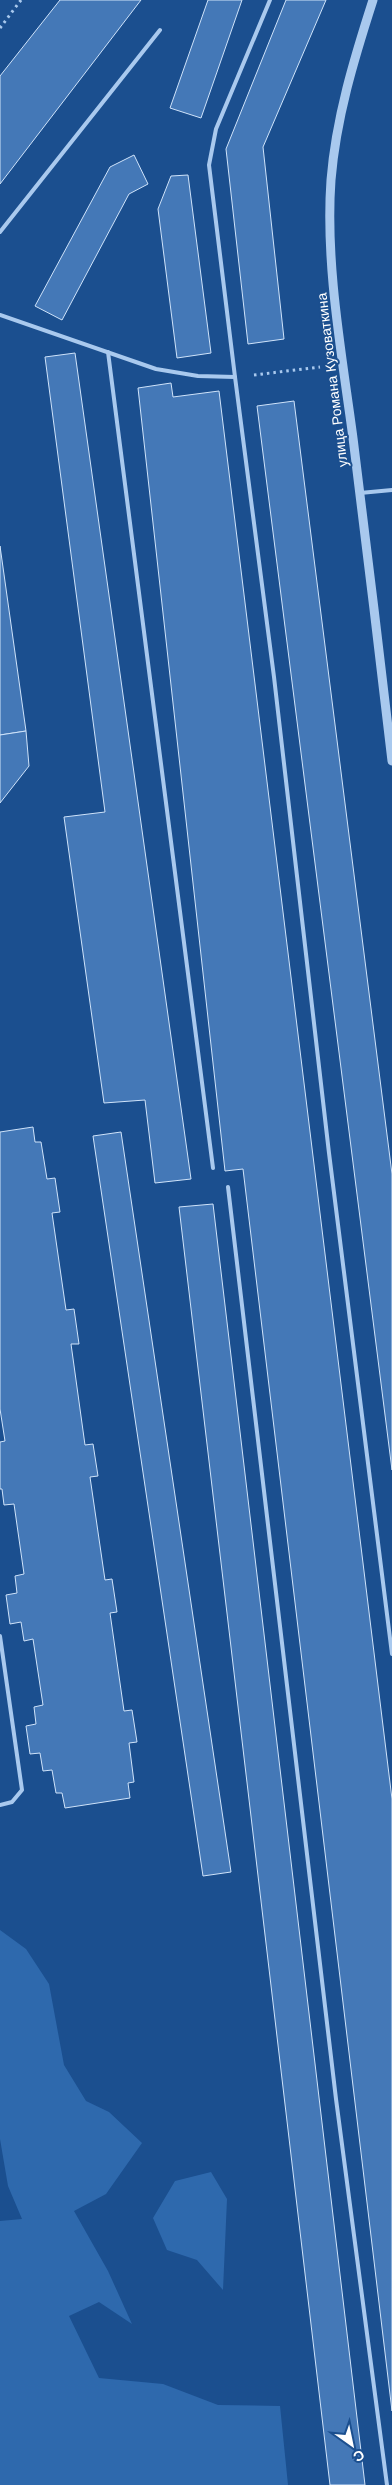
<svg xmlns="http://www.w3.org/2000/svg" width="392" height="2485" font-family="Arial,sans-serif">
	<style>
		.green { fill: #2e69ad }
		.building { fill: #4478b7; stroke: #cfe3fa }
		.lines { fill: none; stroke-linecap: round; stroke-linejoin: round }
		.path { stroke: #a9c9ee; stroke-width: 3; stroke-dasharray: 2.5 4; stroke-linecap: butt }
		.service { stroke: #a9c9ee; stroke-width: 4 }
		.tertiary { stroke: #a9c9ee; stroke-width: 9 }
		.labels { text-anchor: middle; dominant-baseline: central; stroke-width: 4; stroke-linejoin: round; paint-order: stroke }
		.street-label { font-size: 14px; fill: #fff; stroke: #1b4f8f }
	</style>
	<rect width="100%" height="100%" fill="#1b4f8f"/>
	<g class="green">
		<path d="M0,1930L26,1949L49,1984L64,2065L86,2101L109,2112L142,2143L106,2194L74,2211L108,2271L132,2324L99,2302L69,2316L99,2378L163,2384L218,2405L280,2406L288,2485H0V2221L22,2219L8,2186L0,2139Z"/>
		<path d="M211,2172L227,2199L223,2290L197,2260L167,2250L153,2218L175,2181Z"/>
	</g>
	<g class="building">
		<path d="M60,0H141L0,184V76Z"/>
		<path d="M208,0H242L201,118L170,108Z"/>
		<path d="M286,0H326L263,147L284,339L248,344L226,149Z"/>
		<path d="M134,155L148,184L129,194L62,320L35,306L110,167Z"/>
		<path d="M188,175L211,353L177,358L158,209L171,176Z"/>
		<path d="M75,353L191,1179L155,1183L145,1100L104,1103L64,817L105,812L45,357Z"/>
		<path d="M171,383L173,397L219,391L392,1799V2411L243,1169L225,1171L138,388Z"/>
		<path d="M294,401L392,1174V1470L257,406Z"/>
		<path d="M0,546L26,731L0,735Z"/>
		<path d="M26,731L29,766L0,803V735Z"/>
		<path d="M33,1127L35,1142H41L47,1179L55,1178L60,1212L52,1213L66,1310L74,1309L79,1344H71L85,1445L93,1444L98,1476L90,1477L105,1580L112,1579L117,1612L110,1613L124,1711L132,1710L137,1742L129,1743L134,1782L128,1783L130,1798L65,1808L62,1793H56L52,1770L43,1771L40,1753L30,1754L26,1726L36,1724L34,1707L43,1705L33,1639L24,1641L21,1622L10,1624L6,1595L17,1593L15,1576L24,1574L14,1504L4,1505L2,1489H0V1442L5,1441L0,1409V1132Z"/>
		<path d="M121,1132L231,1872L203,1876L93,1136Z"/>
		<path d="M213,1204L365,2485H330L179,1207Z"/>
	</g>
	<g class="lines">
		<g class="path">
			<path d="M0,28L21,0"/>
			<path d="M254,375L320,367"/>
		</g>
		<g class="service">
			<path d="M0,232L160,30"/>
			<path d="M0,315L156,369L198,376L235,377L274,677L329,1153L392,1654"/>
			<path d="M108,352L213,1168"/>
			<path d="M235,377L209,165L216,129L270,0"/>
			<path d="M360,493L392,490"/>
			<path d="M228,1187L336,2099L387,2485"/>
			<path d="M0,1636L22,1790L12,1802L0,1805"/>
		</g>
		<path class="tertiary" d="M373,0C354,59 336,118 331,180C325,264 342,355 353,438C367,546 379,653 392,761"/>
	</g>
	<g class="labels">
		<g class="street-label">
			<text transform="translate(332 380) rotate(-97)">улица Романа Кузоваткина</text>
		</g>
	</g>
	<g transform="translate(352 2445) rotate(147)" stroke="#1b4f8f" stroke-width="4" paint-order="stroke">
	<path d="M0-4L9 19L0 12L-9 19Z" fill="#ffffff"/>
	<text y="-8" font-size="14" font-weight="bold" text-anchor="middle" fill="#ffffff">С</text>
	</g>
</svg>
